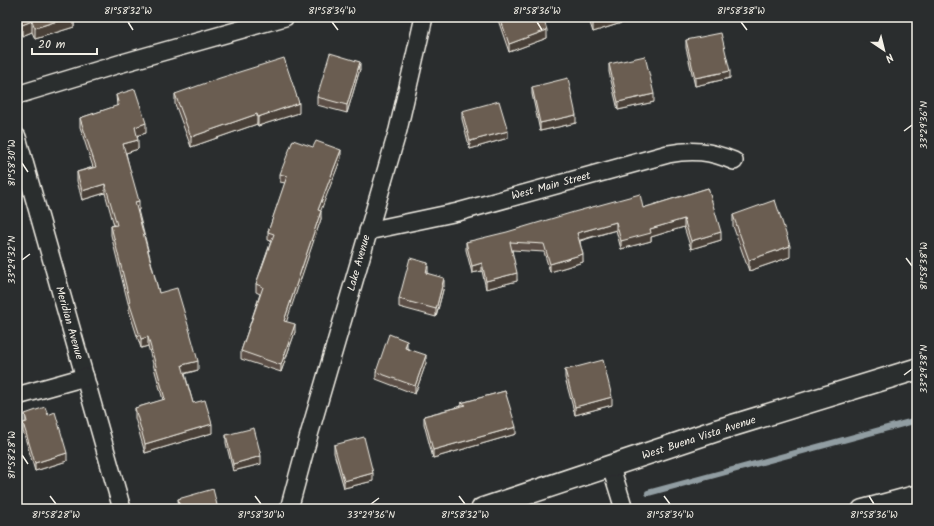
<svg xmlns="http://www.w3.org/2000/svg" width="934" height="526" font-family="Kalam,sans-serif">
	<style>
		.lines { fill: none; stroke-linecap: round; stroke-linejoin: round }
		.stream { stroke: #919da2; stroke-width: 6 }
		.minor-casing { stroke: #f4f1e8; stroke-width: 20 }
		.tertiary-casing { stroke: #f4f1e8; stroke-width: 24 }
		.minor { stroke: #2a2d2e; stroke-width: 17 }
		.tertiary { stroke: #2a2d2e; stroke-width: 21 }
		.wall { fill: #5b5046; stroke: #f4f1e8 }
		.shaded-wall { fill: #4a4139; stroke: #f4f1e8 }
		.building { fill: #6a5d51; stroke: #f4f1e8 }
		.ticks { fill: none; stroke: #f4f1e8; stroke-width: 1.5 }
		.labels { text-anchor: middle; dominant-baseline: central; stroke-width: 3; stroke-linejoin: round; paint-order: stroke }
		.street-label { font-size: 11px; fill: #f4f1e8; stroke: #2a2d2e }
		.neatline { fill: none; stroke: #f4f1e8; stroke-width: 1.5 }
		.ticks-label { font-size: 10px; text-anchor: middle; fill: #f4f1e8 }
	</style>
	<rect width="100%" height="100%" fill="#2a2d2e"/>
	<filter id="ink" filterUnits="userSpaceOnUse"><feTurbulence type="fractalNoise" baseFrequency=".025" numOctaves="2"/><feDisplacementMap in="SourceGraphic" scale="8" xChannelSelector="R" yChannelSelector="G"/><feConvolveMatrix kernelMatrix="1 2 1 2 8 2 1 2 1" color-interpolation-filters="sRGB"/></filter>
	<g filter="url(#ink)">
		<g class="lines">
			<path class="stream" d="M648,493L917,420"/>
			<g class="minor-casing">
				<g id="minor">
					<path d="M17,95L119,64L285,17"/>
					<path d="M17,137L122,509"/>
					<path d="M368,231L458,212L668,154C693,149 710,151 734,161"/>
					<path d="M17,396L85,377"/>
					<path d="M611,467L624,509"/>
					<path d="M289,509L309,435L398,130L424,17"/>
					<path d="M861,509L917,494"/>
				</g>
			</g>
			<g class="tertiary-casing">
				<path id="tertiary" d="M482,509L718,430L917,369"/>
			</g>
			<use href="#minor" class="minor"/>
			<use href="#tertiary" class="tertiary"/>
		</g>
		<g class="wall">
			<path d="M17,17H74V27L35,39L32,32L22,36L17,20Z"/>
			<path d="M497,17H543L547,38L509,52Z"/>
			<path d="M588,17H640L593,32Z"/>
			<path d="M686,40L730,78L695,86L686,48Z"/>
			<path d="M609,64L654,102L618,110L609,72Z"/>
			<path d="M360,69L347,113L317,105V97Z"/>
			<path d="M532,87L576,123L540,131L532,94Z"/>
			<path d="M175,94L299,113L258,126L257,124L191,147L175,104Z"/>
			<path d="M116,95L146,133L137,136L138,149L126,153L139,210H138L159,293L198,370L185,374L193,403L212,433L145,453L135,418V408L163,400L148,346L141,348L129,311V307L111,235V226L114,225L105,193L82,200L77,181V172L93,167L80,127V118L117,106Z"/>
			<path d="M462,111L508,138L470,149L462,119Z"/>
			<path d="M341,158L320,211L321,219L286,321L295,332L281,372L241,359V351L260,294L256,292V284L271,241L268,240V232L285,183L280,182V174Z"/>
			<path d="M708,188L721,240L691,249L684,227L651,237V241L621,249L616,230L580,241L583,262L550,272L544,252L512,250L517,281L486,289L482,271L472,273L466,250V242L643,208Z"/>
			<path d="M733,215L790,257L749,271L733,226Z"/>
			<path d="M428,271V274L444,286L436,317L399,307V299Z"/>
			<path d="M407,348L426,363L415,394L376,379V372Z"/>
			<path d="M565,370L612,405L575,415L565,378Z"/>
			<path d="M505,391L516,434L433,458L424,424V416L461,406V403Z"/>
			<path d="M25,414L48,415L67,461L35,471L23,431V423H25Z"/>
			<path d="M226,435L261,464L233,471L226,443Z"/>
			<path d="M334,445L373,481L344,488L334,453Z"/>
			<path d="M178,499L218,509H179Z"/>
		</g>
		<g class="shaded-wall">
			<path d="M70,17H74V27L35,39V28Z"/>
			<path d="M606,17H640L593,32V21Z"/>
			<path d="M32,21V32L22,36V25Z"/>
			<path d="M547,30V38L509,52V44Z"/>
			<path d="M360,62V69L347,113V105Z"/>
			<path d="M730,71V78L695,86V78Z"/>
			<path d="M654,94V102L618,110V102Z"/>
			<path d="M299,103V113L258,126V117Z"/>
			<path d="M257,114V124L191,147V137Z"/>
			<path d="M576,115V123L540,131V123Z"/>
			<path d="M146,123V133L135,136V127Z"/>
			<path d="M508,131V138L470,149V141Z"/>
			<path d="M138,140V149L123,154V144Z"/>
			<path d="M341,150V158L318,218V210Z"/>
			<path d="M105,184V193L82,200V191Z"/>
			<path d="M139,201V210L135,211V202Z"/>
			<path d="M321,211V219L284,329V321Z"/>
			<path d="M684,219V227L651,237V241L621,249V241L650,229Z"/>
			<path d="M616,222V230L577,241V233Z"/>
			<path d="M721,232V240L691,249V241Z"/>
			<path d="M790,246V257L749,271V260Z"/>
			<path d="M583,254V262L550,272V264Z"/>
			<path d="M428,263V271L426,281V273Z"/>
			<path d="M482,263V271L472,273V266Z"/>
			<path d="M517,273V281L486,289V281Z"/>
			<path d="M444,278V286L436,317V309Z"/>
			<path d="M295,324V332L281,372V365Z"/>
			<path d="M148,337V346L141,348V339Z"/>
			<path d="M407,341V349L405,348Z"/>
			<path d="M426,355V363L415,394V386Z"/>
			<path d="M198,361V370L182,374V365Z"/>
			<path d="M612,397V405L575,415V407Z"/>
			<path d="M212,424V433L145,453V444Z"/>
			<path d="M516,427V434L433,458V450Z"/>
			<path d="M67,453V461L35,471V463Z"/>
			<path d="M261,456V464L233,471V464Z"/>
			<path d="M373,473V481L344,488V481Z"/>
		</g>
		<g class="building">
			<path d="M19,17H70L35,28L32,21L22,25Z"/>
			<path d="M500,17H543L547,30L509,44Z"/>
			<path d="M591,17H606L593,21Z"/>
			<path d="M721,33L730,71L695,78L686,40Z"/>
			<path d="M330,53L360,62L347,105L317,97Z"/>
			<path d="M645,56L654,94L618,102L609,64Z"/>
			<path d="M284,58L299,103L258,117L257,114L191,137L175,94L220,78Z"/>
			<path d="M568,78L576,115L540,123L532,87Z"/>
			<path d="M135,89L146,123L135,127L138,140L123,144L139,201L135,202L159,293L177,288L188,325L198,361L182,365L193,403L205,400L212,424L145,444L135,408L165,399L148,337L141,339L129,302H130L111,226L117,225L105,184L82,191L77,172L96,167L80,118L119,105L116,95Z"/>
			<path d="M499,101L508,131L470,141L462,111Z"/>
			<path d="M293,140L313,147L316,141L341,150L318,210L321,211L284,321L295,324L281,365L241,351L263,287L256,284L274,234L268,232L287,176L280,174Z"/>
			<path d="M708,188L721,232L691,241L684,219L650,229L651,233L621,241L616,222L577,233L583,254L550,264L544,244L510,242L517,273L486,281L482,263L472,266L466,242L507,232L574,212L640,194L643,208Z"/>
			<path d="M775,200L790,246L749,260L733,215Z"/>
			<path d="M410,258L428,263L426,273L444,278L436,309L399,299Z"/>
			<path d="M389,334L407,341L405,348L426,355L415,386L376,372Z"/>
			<path d="M603,360L612,397L575,407L565,370Z"/>
			<path d="M505,391L516,427L433,450L424,416L466,405L461,403Z"/>
			<path d="M45,407L48,415L55,412L67,453L35,463L23,423L27,422L25,414Z"/>
			<path d="M254,428L261,456L233,464L226,435Z"/>
			<path d="M364,437L373,473L344,481L334,445Z"/>
			<path d="M213,489L218,509H181L178,499Z"/>
		</g>
	</g>
	<path class="ticks" d="M128,22L133,30M332,22L338,30M537,22L542,30M741,22L747,30M904,131L912,125M22,163L28,172M906,258L912,266M22,260L30,254M904,375L912,369M22,455L28,464M50,496L56,504M255,496L261,504M459,496L465,504M664,496L670,504M869,496L874,504M371,504L379,498"/>
	<g class="labels">
		<g class="street-label">
			<text transform="translate(551 186) rotate(-15)">West Main Street</text>
			<text transform="translate(359 263) rotate(-74)">Lake Avenue</text>
			<text transform="translate(69 323) rotate(74)">Meridian Avenue</text>
			<text transform="translate(699 438) rotate(-18)">West Buena Vista Avenue</text>
		</g>
	</g>
	<rect width="934" height="526" fill="none" stroke="#2a2d2e" stroke-width="44"/>
	<g transform="translate(884 50) rotate(145)" stroke="#2a2d2e" stroke-width="3" paint-order="stroke">
	<path d="M0-3L7 15L0 10L-7 15Z" fill="#f4f1e8"/>
	<text y="-6" font-size="11" font-weight="bold" text-anchor="middle" fill="#f4f1e8">N</text>
	</g>
	<path d="M32 48v6h65v-6" fill="none" stroke="#f4f1e8" stroke-width="2"/>
	<text x="38" y="48" font-size="12" fill="#f4f1e8" stroke="#2a2d2e" stroke-width="3" paint-order="stroke">20 m</text>
	<rect x="22" y="22" width="890" height="482" class="neatline"/>
	<g class="ticks-label">
		<text x="128" y="14">81°58'32"W</text>
		<text x="332" y="14">81°58'34"W</text>
		<text x="537" y="14">81°58'36"W</text>
		<text x="741" y="14">81°58'38"W</text>
		<text transform="translate(923 125) rotate(-90)" y="4">33°29'36"N</text>
		<text transform="translate(11 163) rotate(-90)" y="4">81°58'30"W</text>
		<text transform="translate(11 260) rotate(-90)" y="4">33°29'32"N</text>
		<text transform="translate(923 266) rotate(-90)" y="4">81°58'38"W</text>
		<text transform="translate(923 369) rotate(-90)" y="4">33°29'38"N</text>
		<text transform="translate(11 455) rotate(-90)" y="4">81°58'28"W</text>
		<text x="56" y="518">81°58'28"W</text>
		<text x="261" y="518">81°58'30"W</text>
		<text x="371" y="518">33°29'36"N</text>
		<text x="465" y="518">81°58'32"W</text>
		<text x="670" y="518">81°58'34"W</text>
		<text x="874" y="518">81°58'36"W</text>
	</g>
</svg>
